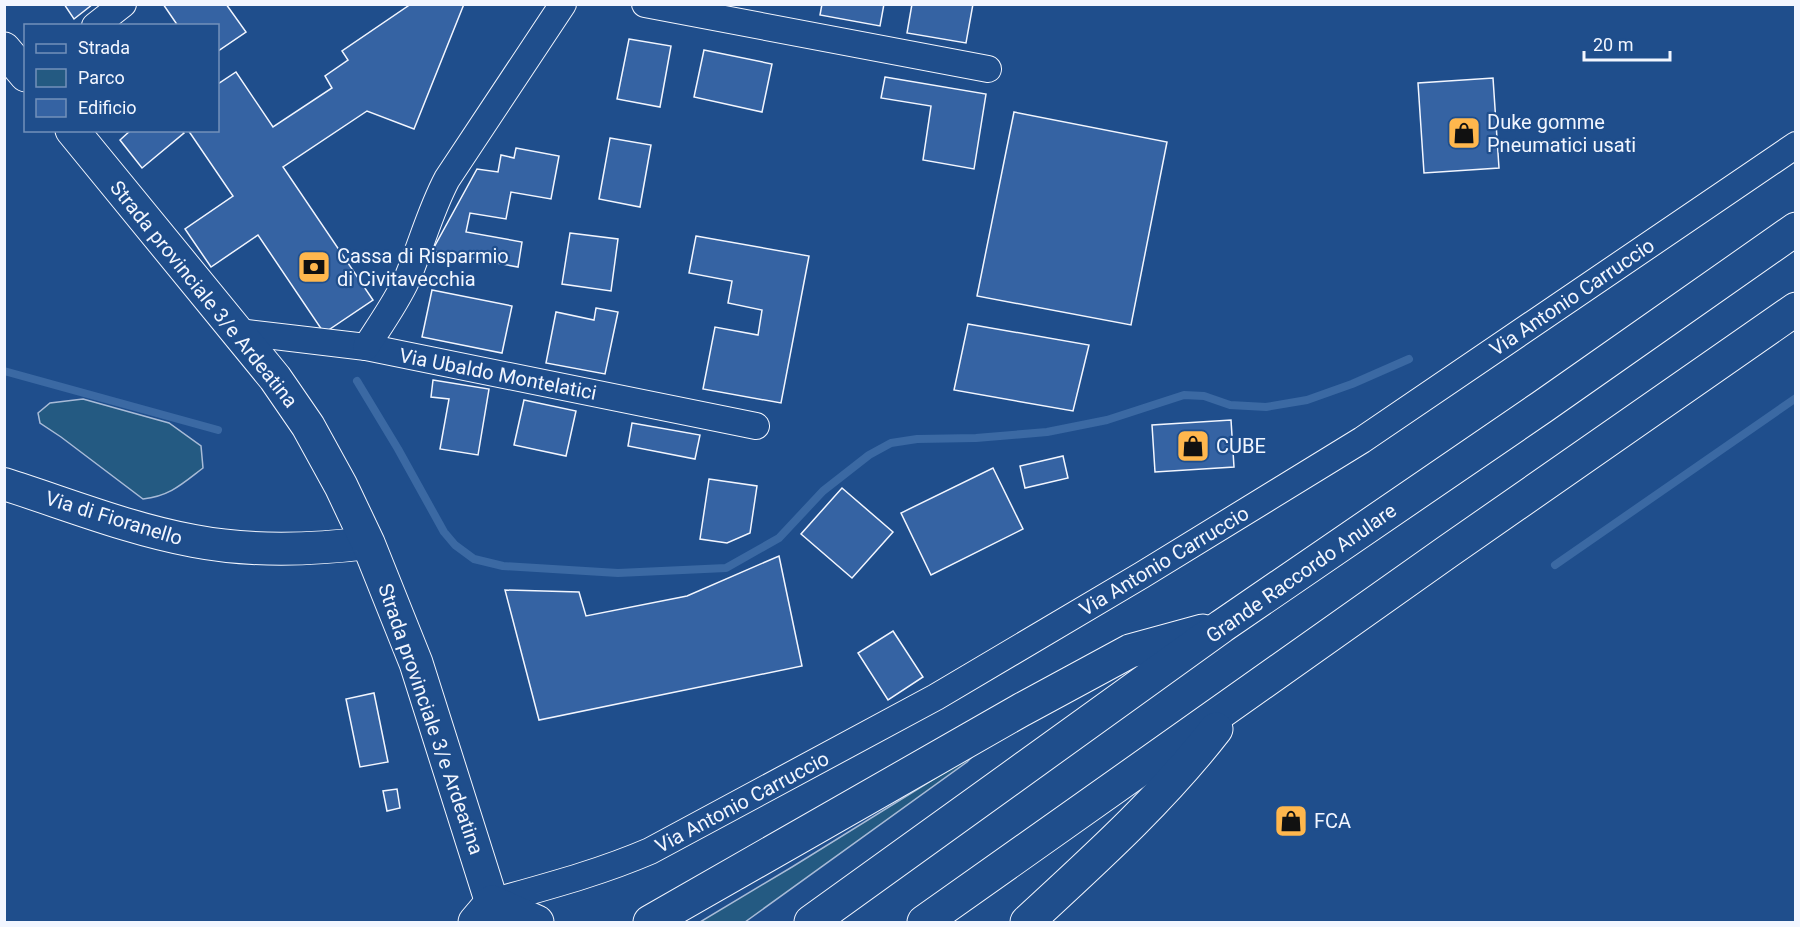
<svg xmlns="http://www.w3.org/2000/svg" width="1800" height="927" font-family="Roboto,sans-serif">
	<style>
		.green { fill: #245a82; stroke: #a8bbd7; stroke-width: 1.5 }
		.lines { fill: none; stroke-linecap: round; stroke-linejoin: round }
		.stream { stroke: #3b69a3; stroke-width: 8 }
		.building { fill: #3563a3; stroke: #f2f6ff; stroke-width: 1.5 }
		.minor-casing { stroke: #f2f6ff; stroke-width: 28 }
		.tertiary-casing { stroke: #f2f6ff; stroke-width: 34 }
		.secondary-casing { stroke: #f2f6ff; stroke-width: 35 }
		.motorway-casing { stroke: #f2f6ff; stroke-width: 35 }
		.minor { stroke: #1f4e8c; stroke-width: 26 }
		.tertiary { stroke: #1f4e8c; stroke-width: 32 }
		.secondary { stroke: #1f4e8c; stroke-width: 33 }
		.motorway { stroke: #1f4e8c; stroke-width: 33 }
		.labels { text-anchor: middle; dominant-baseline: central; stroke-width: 4.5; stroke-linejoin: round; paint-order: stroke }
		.poi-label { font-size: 20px; fill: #f2f6ff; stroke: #1f4e8c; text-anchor: start }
		.street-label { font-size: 20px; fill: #f2f6ff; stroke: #1f4e8c }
	</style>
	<rect width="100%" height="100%" fill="#1f4e8c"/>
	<g class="green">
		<path d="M83,399L169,423L201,446L203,468C182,484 170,496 143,499L61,437L40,423L38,413L50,403Z"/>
		<path d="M976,753L967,762L745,922H700L792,867Z"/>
	</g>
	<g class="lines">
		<g class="stream">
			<path d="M4,371L218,430"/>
			<path d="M357,381L398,449L444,532L455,545L474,559L503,566L618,573L726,568L779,538L823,491L869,455L891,443L917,439L976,438L1047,432L1107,420L1184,395L1204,396L1230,405L1266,407L1307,400L1352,384L1409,359"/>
			<path d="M1555,565L1796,398"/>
		</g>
	</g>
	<g class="building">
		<path d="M64,4H93L74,19Z"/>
		<path d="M163,4H226L246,32L218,51V26H178Z"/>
		<path d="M411,4H464L414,129L367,111L283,167L373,300L324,333L258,235L211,267L185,229L233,196L188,130H218V84L236,72L273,127L332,88L325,76L348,60L342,51Z"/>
		<path d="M822,4H884L880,26L820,15Z"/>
		<path d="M912,4H973L966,43L907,33Z"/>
		<path d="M629,39L671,46L660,107L617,99Z"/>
		<path d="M704,50L772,64L762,112L694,97Z"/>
		<path d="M885,77L986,94L974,169L923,160L931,106L881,98Z"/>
		<path d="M1493,78L1499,168L1424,173L1418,83Z"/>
		<path d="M1014,112L1167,142L1131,325L977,296Z"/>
		<path d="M131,130H182L184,133L142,168L120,140Z"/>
		<path d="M610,138L651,145L640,207L599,199Z"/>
		<path d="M516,148L559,156L551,199L511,192L506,219L470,213L466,232L522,242L518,267L432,251L477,169L498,172L501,155L514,158Z"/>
		<path d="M570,233L618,239L611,291L562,284Z"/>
		<path d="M696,236L809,256L781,403L703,389L715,327L758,335L762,310L728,303L732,281L689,273Z"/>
		<path d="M432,290L512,306L502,353L422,337Z"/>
		<path d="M596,308L618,312L605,374L546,363L556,312L594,320Z"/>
		<path d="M968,324L1089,345L1073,411L954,390Z"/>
		<path d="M433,380L489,389L478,455L440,449L449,399L431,397Z"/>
		<path d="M524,400L576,411L566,456L514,445Z"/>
		<path d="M1231,420L1234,467L1155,472L1152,425Z"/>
		<path d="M632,423L700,435L695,459L628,446Z"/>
		<path d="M1063,456L1068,478L1025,488L1020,466Z"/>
		<path d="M993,468L1023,529L931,575L901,513Z"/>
		<path d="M709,479L757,486L750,533L727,543L700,539Z"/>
		<path d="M842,488L893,532L852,578L801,534Z"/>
		<path d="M779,556L802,666L539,720L505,590L579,592L586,616L687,596Z"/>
		<path d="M893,631L923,677L888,700L858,653Z"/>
		<path d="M374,693L388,762L360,767L346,699Z"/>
		<path d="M397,789L400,808L387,811L383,791Z"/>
	</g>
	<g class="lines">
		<g class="minor-casing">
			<g id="minor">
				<path d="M645,4L988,69"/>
				<path d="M95,26L123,4"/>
				<path d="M239,332L366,347L756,426"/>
				<path d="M366,347C380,325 396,303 407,279C421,246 430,211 447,179L563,4"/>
				<path d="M492,902C545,887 599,873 650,851L936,697L1142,575L1362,440L1796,145"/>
			</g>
		</g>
		<g class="tertiary-casing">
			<path id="tertiary" d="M4,484C67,504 129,529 194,541C251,552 311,550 368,543"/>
		</g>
		<g class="secondary-casing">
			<g id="secondary">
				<path d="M4,49L26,75"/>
				<path d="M72,130L275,378L308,426L341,486L368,543L416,663L498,922"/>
			</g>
		</g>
		<g class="motorway-casing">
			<g id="motorway">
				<path d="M475,922L492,902L537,922"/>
				<path d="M650,922L1021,710L1130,651L1203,631"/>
				<path d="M811,922L1222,626L1542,407L1796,229"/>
				<path d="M924,922L1447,552L1796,309"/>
				<path d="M1027,922C1093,861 1161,800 1216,729"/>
			</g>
		</g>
		<use href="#minor" class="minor"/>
		<use href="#tertiary" class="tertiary"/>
		<use href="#secondary" class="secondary"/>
		<use href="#motorway" class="motorway"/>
	</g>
	<defs>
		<g id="shop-square" transform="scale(1.725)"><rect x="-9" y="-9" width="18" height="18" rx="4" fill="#ffb74d" stroke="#1f4e8c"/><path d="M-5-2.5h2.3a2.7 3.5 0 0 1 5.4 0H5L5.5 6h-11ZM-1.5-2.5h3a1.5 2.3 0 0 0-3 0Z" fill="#111"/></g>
		<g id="bank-square" transform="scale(1.725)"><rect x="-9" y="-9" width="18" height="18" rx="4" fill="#ffb74d" stroke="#1f4e8c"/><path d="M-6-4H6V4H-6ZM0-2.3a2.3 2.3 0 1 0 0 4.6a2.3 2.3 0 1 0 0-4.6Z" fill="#111"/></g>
	</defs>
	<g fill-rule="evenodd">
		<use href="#shop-square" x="1464" y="133"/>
		<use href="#bank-square" x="314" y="267"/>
		<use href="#shop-square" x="1193" y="446"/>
		<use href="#shop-square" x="1291" y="821"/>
	</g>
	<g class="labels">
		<g class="poi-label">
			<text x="1487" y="122">Duke gomme<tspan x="1487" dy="23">Pneumatici usati</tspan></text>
			<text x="337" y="256">Cassa di Risparmio<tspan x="337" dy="23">di Civitavecchia</tspan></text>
			<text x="1216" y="446">CUBE</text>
			<text x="1314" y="821">FCA</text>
		</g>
		<g class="street-label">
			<text transform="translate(204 294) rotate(51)">Strada provinciale 3/e Ardeatina</text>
			<text transform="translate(1572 297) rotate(-34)">Via Antonio Carruccio</text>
			<text transform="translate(498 374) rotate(11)">Via Ubaldo Montelatici</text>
			<text transform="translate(114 518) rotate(17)">Via di Fioranello</text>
			<text transform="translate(1164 561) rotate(-31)">Via Antonio Carruccio</text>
			<text transform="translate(1301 573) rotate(-35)">Grande Raccordo Anulare</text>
			<text transform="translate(431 719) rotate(71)">Strada provinciale 3/e Ardeatina</text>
			<text transform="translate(742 802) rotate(-28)">Via Antonio Carruccio</text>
		</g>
	</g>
	<rect width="1800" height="927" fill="none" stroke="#f2f6ff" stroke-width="12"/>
	<rect x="24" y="24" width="195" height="108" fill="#1f4e8c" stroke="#7391ba" stroke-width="1.5"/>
	<rect x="36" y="44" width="30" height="9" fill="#1f4e8c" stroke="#7391ba" stroke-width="1.5"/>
	<text x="78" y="54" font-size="18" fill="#f2f6ff">Strada</text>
	<rect x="36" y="69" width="30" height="18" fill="#245a82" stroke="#7391ba" stroke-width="1.5"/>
	<text x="78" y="84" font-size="18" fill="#f2f6ff">Parco</text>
	<rect x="36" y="99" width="30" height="18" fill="#3563a3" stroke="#7391ba" stroke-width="1.5"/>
	<text x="78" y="114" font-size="18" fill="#f2f6ff">Edificio</text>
	<path d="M1584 51v9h86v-9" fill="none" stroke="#f2f6ff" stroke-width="3"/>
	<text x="1593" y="51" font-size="18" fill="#f2f6ff" stroke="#1f4e8c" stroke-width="4.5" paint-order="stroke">20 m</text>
</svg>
